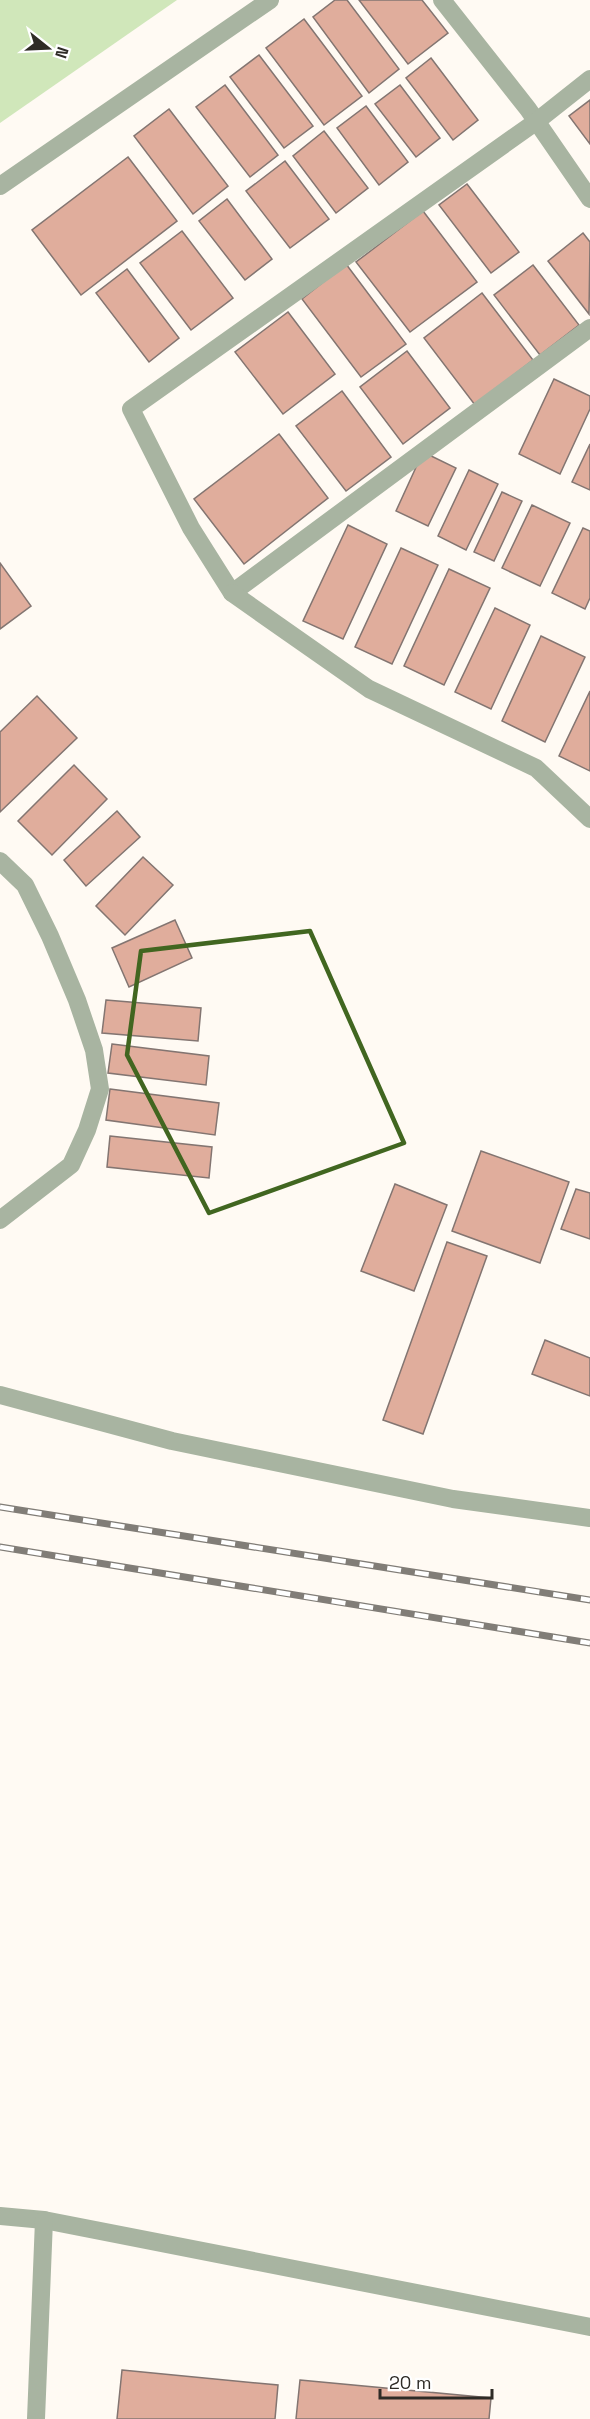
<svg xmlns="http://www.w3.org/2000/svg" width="590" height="2419" font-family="'Space Grotesk',sans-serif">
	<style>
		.green { fill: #d0e7ba }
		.building { fill: #e0ad9c; stroke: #837571; stroke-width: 1.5 }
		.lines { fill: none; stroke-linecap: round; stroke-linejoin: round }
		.minor { stroke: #a8b4a1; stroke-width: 18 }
		.rail-casing { stroke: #817d77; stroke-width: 7 }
		.rail { stroke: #fff; stroke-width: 4.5; stroke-dasharray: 14; stroke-linecap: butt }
		.marked { fill: none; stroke: #416620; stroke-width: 4.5; stroke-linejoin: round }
	</style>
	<rect width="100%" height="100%" fill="#fffaf3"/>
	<path class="green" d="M0,0H177L0,123Z"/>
	<g class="building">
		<path d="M335,0H347L399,69L369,93L313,17Z"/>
		<path d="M359,0H422L448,33L408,64Z"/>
		<path d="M304,19L362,96L324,125L266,48Z"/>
		<path d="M259,55L313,126L284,148L230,77Z"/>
		<path d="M431,58L478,120L453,140L406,78Z"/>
		<path d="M225,85L278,155L250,177L196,107Z"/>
		<path d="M400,85L440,138L416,157L375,104Z"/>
		<path d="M590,100V144L569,116Z"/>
		<path d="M366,106L408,162L379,185L337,128Z"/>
		<path d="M169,109L228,186L193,214L134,136Z"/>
		<path d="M324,131L368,188L336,213L293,156Z"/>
		<path d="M128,157L177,221L81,295L32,230Z"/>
		<path d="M285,161L329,219L290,248L246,191Z"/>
		<path d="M467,184L519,252L491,273L439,205Z"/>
		<path d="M227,199L272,259L245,280L199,221Z"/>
		<path d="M423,211L477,282L410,332L356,262Z"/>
		<path d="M182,231L233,298L191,330L140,263Z"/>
		<path d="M583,233L590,242L589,314L548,261Z"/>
		<path d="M346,264L406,344L361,377L302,299Z"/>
		<path d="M533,265L579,325L540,355L494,295Z"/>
		<path d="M127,269L179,338L149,362L96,293Z"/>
		<path d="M482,293L533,360L475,405L424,338Z"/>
		<path d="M288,312L335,374L283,414L235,352Z"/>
		<path d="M407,351L450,408L403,444L360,387Z"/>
		<path d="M554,379L590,396V409L560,474L519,454Z"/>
		<path d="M342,391L391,457L346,491L296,426Z"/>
		<path d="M279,434L328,498L244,564L194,499Z"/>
		<path d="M590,444V490L572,482Z"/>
		<path d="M423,452L456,468L428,526L396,511Z"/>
		<path d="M469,470L498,484L466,550L438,536Z"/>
		<path d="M502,492L522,501L494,561L474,552Z"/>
		<path d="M532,505L570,523L540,586L502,568Z"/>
		<path d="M348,525L387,544L343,639L303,621Z"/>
		<path d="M583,528L590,531V598L585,609L552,593Z"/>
		<path d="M401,548L438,565L392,664L355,647Z"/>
		<path d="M0,563L31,606L0,629Z"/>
		<path d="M449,569L490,588L444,685L404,666Z"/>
		<path d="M495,608L530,625L491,709L455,692Z"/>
		<path d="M541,636L585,657L545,742L502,721Z"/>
		<path d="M590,691V771L559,756Z"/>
		<path d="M37,696L77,738L0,812V732Z"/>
		<path d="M74,765L107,799L52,855L18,821Z"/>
		<path d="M117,811L140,837L86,886L64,860Z"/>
		<path d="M143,857L173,885L125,935L96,906Z"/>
		<path d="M175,920L192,958L129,987L112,948Z"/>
		<path d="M106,1000L201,1008L198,1041L102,1033Z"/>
		<path d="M112,1044L209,1056L206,1085L108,1073Z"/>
		<path d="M110,1089L219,1103L215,1135L106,1120Z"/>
		<path d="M110,1136L212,1147L209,1178L107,1167Z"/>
		<path d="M481,1151L569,1182L540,1263L452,1231Z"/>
		<path d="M395,1184L447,1205L414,1291L361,1271Z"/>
		<path d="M576,1189L590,1193V1239L561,1229Z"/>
		<path d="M447,1242L487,1256L423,1434L383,1420Z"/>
		<path d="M545,1340L590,1358V1396L532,1374Z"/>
		<path d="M122,2370L278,2385L275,2419H117Z"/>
		<path d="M300,2380L491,2398L489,2419H296Z"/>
	</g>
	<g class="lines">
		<g class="minor">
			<path d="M442,0L528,109L590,199"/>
			<path d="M590,79L537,121L131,409L191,528L232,593L590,328"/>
			<path d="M0,186L270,0"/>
			<path d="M232,593L369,689L536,768L590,819"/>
			<path d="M0,861L25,885L50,936L77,1000L94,1050L100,1089L87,1130L71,1165L0,1220"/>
			<path d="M0,1395L172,1441L453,1499L590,1518"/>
			<path d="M0,2216L44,2220L590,2327"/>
			<path d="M36,2419L44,2220"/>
		</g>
		<g class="rail-casing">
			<g id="rail">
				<path d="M0,1507L590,1600"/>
				<path d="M0,1547L590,1643"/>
			</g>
		</g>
		<use href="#rail" class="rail"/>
	</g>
	<path class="marked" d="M310,931L404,1143L209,1213L127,1055L141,951Z"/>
	<g transform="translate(48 48) rotate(108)" stroke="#ffffff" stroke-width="4.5" paint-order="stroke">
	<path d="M0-4.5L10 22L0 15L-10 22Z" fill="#2e2b26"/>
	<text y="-9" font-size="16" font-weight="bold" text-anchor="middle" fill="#2e2b26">N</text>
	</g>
	<path d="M380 2389v9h112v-9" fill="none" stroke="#2e2b26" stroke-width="3"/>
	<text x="389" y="2389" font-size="18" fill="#2e2b26" stroke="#ffffff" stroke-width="4.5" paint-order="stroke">20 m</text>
</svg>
